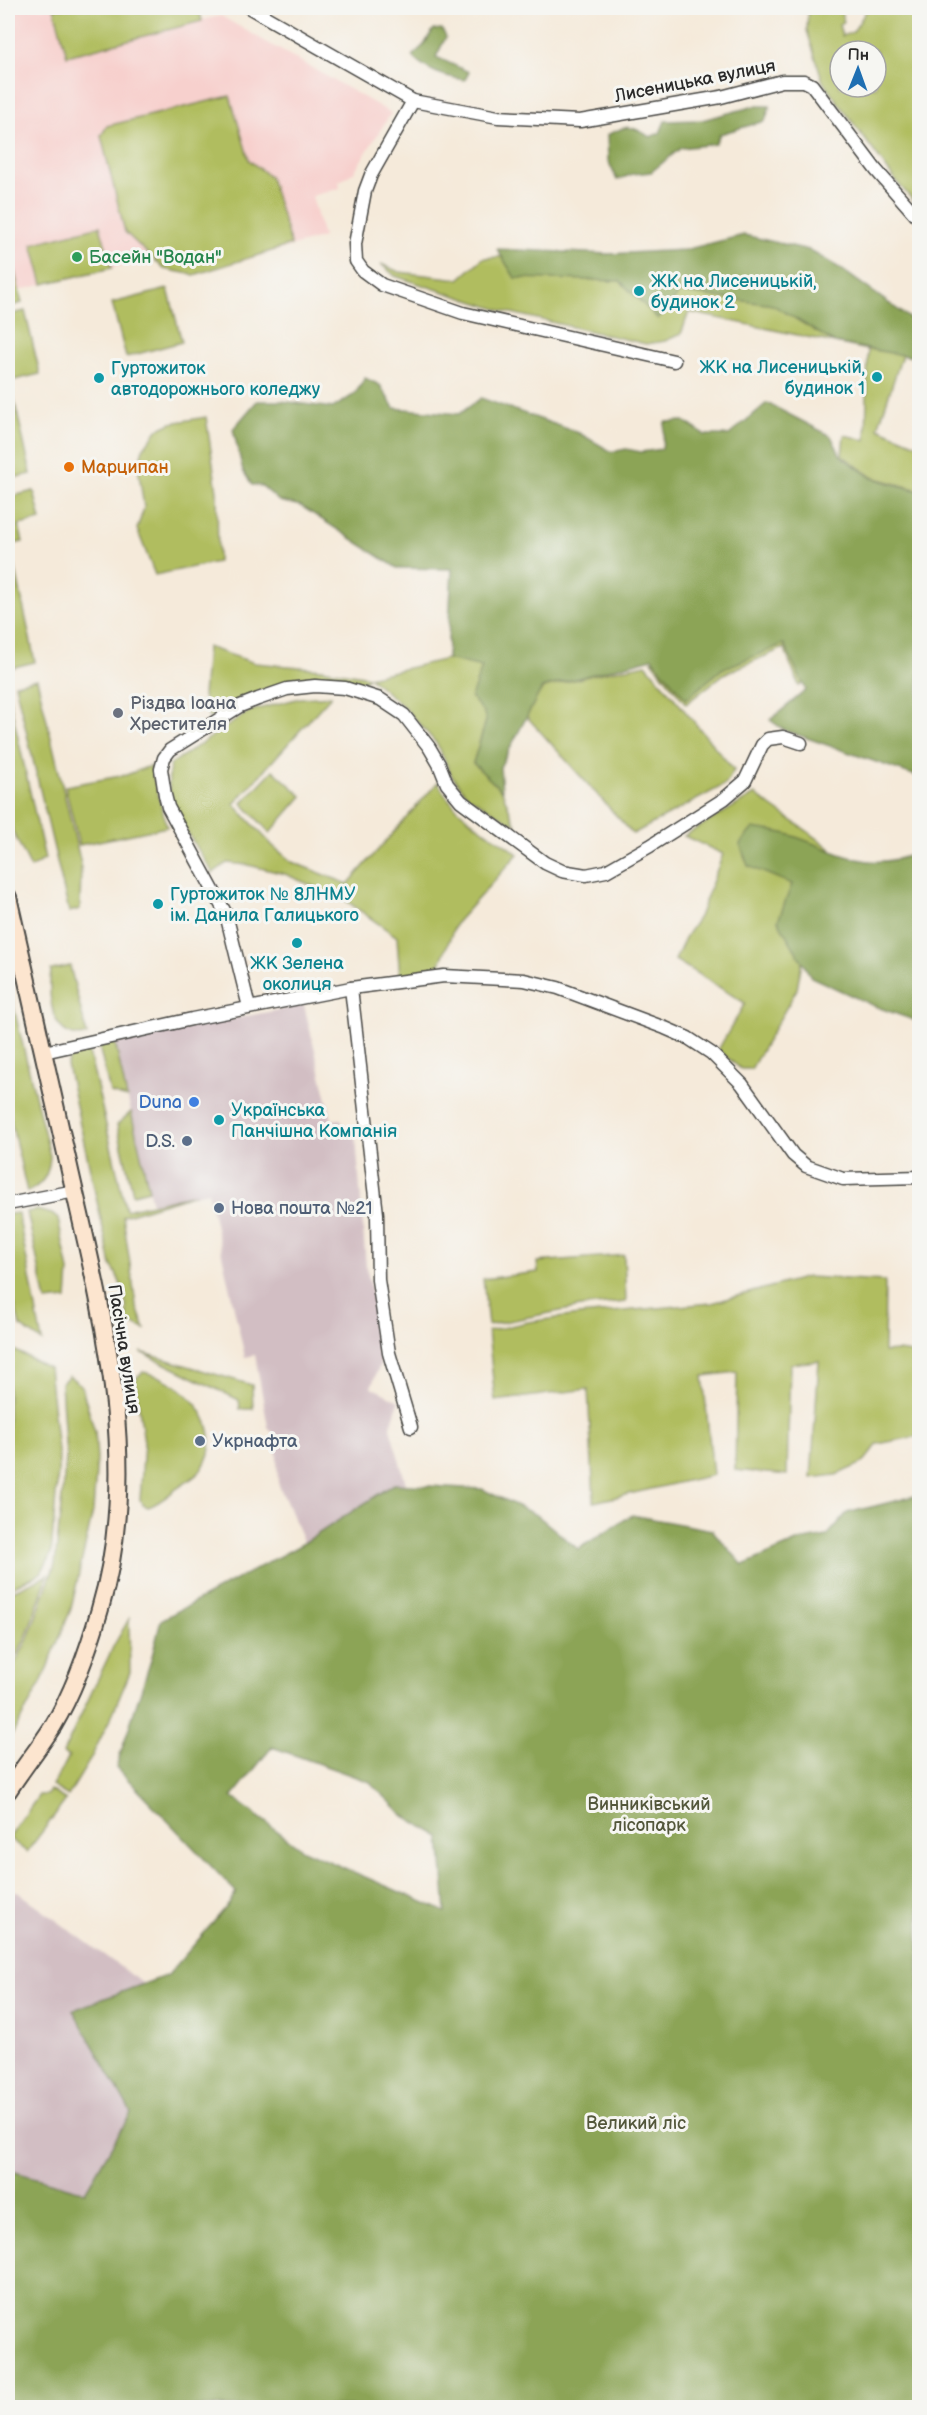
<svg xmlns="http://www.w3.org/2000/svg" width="927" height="2415" font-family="'Balsamiq Sans',sans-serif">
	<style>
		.built { fill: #f7d0cd }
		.industrial { fill: #d2bec3 }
		.green { fill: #b0bd5f; stroke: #6e7445; stroke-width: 1.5; fill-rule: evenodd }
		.forest { fill: #8ca456; stroke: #5c6840; stroke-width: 1.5; fill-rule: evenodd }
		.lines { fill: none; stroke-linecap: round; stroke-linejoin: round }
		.minor-casing { stroke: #494845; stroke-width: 15 }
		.secondary-casing { stroke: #494845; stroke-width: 20 }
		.minor { stroke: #fff; stroke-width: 12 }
		.secondary { stroke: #fce5cf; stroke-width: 16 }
		.leisure-dot { fill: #2e9e5b; stroke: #f6f6f2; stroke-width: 2 }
		.culture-dot { fill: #0f9aa8; stroke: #f6f6f2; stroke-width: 2 }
		.food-dot { fill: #e8710a; stroke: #f6f6f2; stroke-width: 2 }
		.worship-dot { fill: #6b7280; stroke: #f6f6f2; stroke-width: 2 }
		.shop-dot { fill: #3f7fe0; stroke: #f6f6f2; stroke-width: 2 }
		.service-dot { fill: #5c6f8a; stroke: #f6f6f2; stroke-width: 2 }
		.labels { text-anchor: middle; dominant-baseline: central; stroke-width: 6; stroke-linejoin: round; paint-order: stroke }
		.street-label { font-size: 18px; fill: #2b2b2b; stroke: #f6f6f2 }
		.leisure-label { font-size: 18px; fill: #27864d; stroke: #f6f6f2; text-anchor: start }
		.culture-label { font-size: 18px; fill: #0d838f; stroke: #f6f6f2; text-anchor: start }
		.food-label { font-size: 18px; fill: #c56008; stroke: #f6f6f2; text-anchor: start }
		.worship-label { font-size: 18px; fill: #5b616d; stroke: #f6f6f2; text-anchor: start }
		.shop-label { font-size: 18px; fill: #366cbe; stroke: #f6f6f2; text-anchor: end }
		.service-label { font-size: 18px; fill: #4e5e75; stroke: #f6f6f2; text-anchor: start }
		.park-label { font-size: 18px; fill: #53573b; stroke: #f6f6f2 }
	</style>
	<rect width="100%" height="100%" fill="#f6f6f2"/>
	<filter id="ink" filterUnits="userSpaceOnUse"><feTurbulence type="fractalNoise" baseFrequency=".0167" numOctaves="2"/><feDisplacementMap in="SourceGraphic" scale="12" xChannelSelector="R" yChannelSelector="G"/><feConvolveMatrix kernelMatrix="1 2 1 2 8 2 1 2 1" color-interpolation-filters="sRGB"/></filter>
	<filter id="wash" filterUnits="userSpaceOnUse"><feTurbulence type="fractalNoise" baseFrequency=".008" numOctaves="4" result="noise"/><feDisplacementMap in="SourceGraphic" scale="24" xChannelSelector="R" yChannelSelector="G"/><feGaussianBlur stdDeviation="1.35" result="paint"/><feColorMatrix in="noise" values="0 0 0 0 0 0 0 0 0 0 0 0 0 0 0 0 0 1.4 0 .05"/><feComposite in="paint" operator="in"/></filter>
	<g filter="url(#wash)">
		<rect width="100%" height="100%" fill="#f5eada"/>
		<path class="built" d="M8,8H199L202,20L221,16L391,113L354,172L339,182L340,188L312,196L323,237L194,275L164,269L152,258L8,293Z"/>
		<g class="industrial">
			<path d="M304,1005L332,1120L341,1119L345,1133L356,1138L366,1266L385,1352L371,1387L399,1401L390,1428L406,1484H394L304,1543L278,1483L276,1436L268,1427L255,1355L245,1357L208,1192L152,1204L115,1042Z"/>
			<path d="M16,1891L211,2033L41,2279L8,2243V1901Z"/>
		</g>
		<g class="green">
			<path d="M54,8H199L202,21L67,56Z"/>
			<path d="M808,8H840L844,22L839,25L842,36L853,32L868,8H897L919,13V207L895,180L823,82L807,31ZM840,51H876V87H840Z"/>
			<path d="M230,96L249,160L270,177L291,245L194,275L164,269L125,232L101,136L107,126Z"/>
			<path d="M100,226L112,268L43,284L32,244Z"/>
			<path d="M8,244L22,303L8,307Z"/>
			<path d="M572,253L909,334L878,428L919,445V490L872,477L842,455L844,435L866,440L868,350L689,312L681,334L665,341L646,344L503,311L395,276L381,264L399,272L459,279L483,258Z"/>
			<path d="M168,289L182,342L126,357L112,303Z"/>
			<path d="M25,311L40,374L10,381L31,474L8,479V315Z"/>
			<path d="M206,417L217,491L218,562L155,575L137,529L144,508L138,466L143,449L158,429L171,423Z"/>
			<path d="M34,491L41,520L19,525L23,542L8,545V497Z"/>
			<path d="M453,537L860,644L799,686L784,648L724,674L686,704L652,661L727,630L555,664L486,721L473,763L502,791L516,826L467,795L452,776L437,744L405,708L369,677L362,683C346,682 330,679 314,679C278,680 240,701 209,718L203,696L207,647L255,663L322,669L369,677L447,659L452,590Z"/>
			<path d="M13,557L35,662L10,668L8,655V558Z"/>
			<path d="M646,664L734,770L726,784L633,834L526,716L537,695L544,688L592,675Z"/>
			<path d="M37,679L81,864L80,909L69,912L15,684Z"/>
			<path d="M8,693L45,859L31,868L12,830L8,811Z"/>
			<path d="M331,696L234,804L273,846L292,862L348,884L438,782C452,814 491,834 518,854L456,923L436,974L400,979L397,937L345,900L285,874L248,865L227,863L213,873C195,842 159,801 171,764L250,711L300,698Z"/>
			<path d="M150,766L167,827L79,845L65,786L126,775Z"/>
			<path d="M273,770L302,796L270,833L242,803Z"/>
			<path d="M755,794C780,815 809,829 833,851L805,945L797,989L751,1069H741L718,1050L745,1003L675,960L686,936L699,917L723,854L684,836Z"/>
			<path d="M70,966L87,1035C50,1042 48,995 51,970Z"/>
			<path d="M8,984L50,1156C49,1174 44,1184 27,1192L8,1108Z"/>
			<path d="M115,1042L127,1098L110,1093L99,1046Z"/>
			<path d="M88,1048L126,1210L195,1194L123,1216L136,1305L145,1329L127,1322C127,1301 123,1283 111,1265L67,1065L72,1053Z"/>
			<path d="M131,1112L149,1190L133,1194L117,1125Z"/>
			<path d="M36,1210L52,1214L58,1219L69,1271L67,1299L46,1301L27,1212Z"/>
			<path d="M18,1213L42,1341L20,1326L8,1278V1214Z"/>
			<path d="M624,1255L626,1302L586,1306L488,1325L483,1279L538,1272L537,1262Z"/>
			<path d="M807,1277L885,1281L884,1352L898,1351L919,1354V1436L878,1444L863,1463L836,1475L811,1478L819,1361L790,1364L787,1475L735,1470L737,1372L703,1376L713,1475L594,1502L588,1389L495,1401L488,1331L528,1322L579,1315L712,1303Z"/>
			<path d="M8,1347L49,1368L59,1460L51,1554L41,1573L8,1589Z"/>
			<path d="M141,1352L252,1385L253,1409H240L239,1400Z"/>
			<path d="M143,1372C184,1379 231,1428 201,1470C195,1478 183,1484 175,1490C167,1496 158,1504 148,1507L143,1505L140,1500L144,1442L135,1381L138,1376Z"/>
			<path d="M69,1376L81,1385L95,1432L97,1458L93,1511L71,1609L41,1683L8,1742V1676L27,1641L55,1564L66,1458L61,1383Z"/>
			<path d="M48,1575L25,1640L8,1669V1593Z"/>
			<path d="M129,1619L130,1672L113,1713L90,1760L68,1796L52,1786L69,1757L63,1753L114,1645Z"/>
			<path d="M50,1790L66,1800L27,1852L9,1838L39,1795H47Z"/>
		</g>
		<g class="forest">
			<path d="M442,29L446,37L436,57L469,72L465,80C443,76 428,72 412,56L424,45L433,30Z"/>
			<path d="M755,106H770L765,121L720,134L715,144L681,148L651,172L633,174L617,180L608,160L607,135C627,125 631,124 650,137L660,133L665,121L702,120Z"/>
			<path d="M744,235L809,250L841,269L919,325V358L835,343L773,305L680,292L658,319L620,281L515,278L497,249L609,254L684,250Z"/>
			<path d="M365,378L380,385L394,408L459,414L481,398L579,433L612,452L626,449L641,452L662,449L665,422L684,421L705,435H729L767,403L831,436L841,456L872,478L919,491V777L784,730L770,720L806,690L784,644L722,669L686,699L652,658L542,688L500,767L502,791L473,763L486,721L484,713L471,697L482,667L447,659L452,569L397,568L301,506L279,501L262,486L252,485L243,471L233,429L257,401H281L333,408L355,394Z"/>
			<path d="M753,828C765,830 778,831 790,835C840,851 865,875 919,852V1022L874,1006L811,977L778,921L792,884L748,866L740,844Z"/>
			<path d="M394,1484L482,1489L538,1516L578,1549L632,1515L712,1530L743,1565L799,1541L827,1536L847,1513L919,1495V2407H8V2170L85,2192L131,2113L73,2010L168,1975L229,1904L236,1892L116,1767L151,1660L161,1620L304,1543ZM272,1747L370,1782L404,1816L440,1837L446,1912L303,1850L232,1797Z"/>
		</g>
	</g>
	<g filter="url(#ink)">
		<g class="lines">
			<g class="minor-casing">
				<g id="minor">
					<path d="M250,8L413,101L498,117L580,121L721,97L782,81H804L812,85L876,170L920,220"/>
					<path d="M413,101L371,175L365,191L355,244L356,261L363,271L382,285L463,313L674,361"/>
					<path d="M351,988L377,1214L378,1280L389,1353L411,1427"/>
					<path d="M249,1007L226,914L168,807L165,795L161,769L164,758L170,750L240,706L258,699L287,689L315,686L345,688L380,699L404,715L429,747L439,764L447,784L461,801L545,863L562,871L586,875L606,871L650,846L724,799L745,781L762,745L768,739L783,737L801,743"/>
					<path d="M44,1052L192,1019L351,988L444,976L524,980L558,988L665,1028L688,1038L711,1053L742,1084L793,1155L806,1166L843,1179L920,1177"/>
					<path d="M8,1204L75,1191"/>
				</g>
			</g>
			<g class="secondary-casing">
				<path id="secondary" d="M8,897C29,991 51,1085 72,1180C104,1319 142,1467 100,1609C89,1648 74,1691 53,1726C39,1748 22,1769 8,1791"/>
			</g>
			<use href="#minor" class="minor"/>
			<use href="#secondary" class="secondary"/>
		</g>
	</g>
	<circle class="leisure-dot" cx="77" cy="257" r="6"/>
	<g class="culture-dot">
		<circle cx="639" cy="291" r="6"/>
		<circle cx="877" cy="377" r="6"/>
		<circle cx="99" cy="378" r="6"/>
		<circle cx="158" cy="904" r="6"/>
		<circle cx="297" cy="943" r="6"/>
		<circle cx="219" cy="1120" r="6"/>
	</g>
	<circle class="food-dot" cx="69" cy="467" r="6"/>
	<circle class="worship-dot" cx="118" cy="713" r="6"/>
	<circle class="shop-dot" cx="194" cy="1102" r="6"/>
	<g class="service-dot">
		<circle cx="187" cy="1141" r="6"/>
		<circle cx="219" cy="1208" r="6"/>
		<circle cx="200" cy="1441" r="6"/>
	</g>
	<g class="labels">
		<g class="street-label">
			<text transform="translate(695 81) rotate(-11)">Лисеницька вулиця</text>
			<text transform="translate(124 1349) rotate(81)">Пасічна вулиця</text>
		</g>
		<g class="leisure-label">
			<text x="89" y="257">Басейн "Водан"</text>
		</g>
		<g class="culture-label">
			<text x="651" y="281">ЖК на Лисеницькій,<tspan x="651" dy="21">будинок 2</tspan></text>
			<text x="865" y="367" text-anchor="end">ЖК на Лисеницькій,<tspan x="865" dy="21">будинок 1</tspan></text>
			<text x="111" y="368">Гуртожиток<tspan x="111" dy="21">автодорожнього коледжу</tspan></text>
			<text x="170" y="894">Гуртожиток № 8ЛНМУ<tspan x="170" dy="21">ім. Данила Галицького</tspan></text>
			<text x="297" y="963" text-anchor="middle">ЖК Зелена<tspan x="297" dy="21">околиця</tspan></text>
			<text x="231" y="1110">Українська<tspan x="231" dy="21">Панчішна Компанія</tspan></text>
		</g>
		<g class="food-label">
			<text x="81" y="467">Марципан</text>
		</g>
		<g class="worship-label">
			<text x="130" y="703">Різдва Іоана<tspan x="130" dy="21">Хрестителя</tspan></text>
		</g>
		<g class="shop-label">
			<text x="182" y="1102">Duna</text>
		</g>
		<g class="service-label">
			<text x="175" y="1141" text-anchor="end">D.S.</text>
			<text x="231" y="1208">Нова пошта №21</text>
			<text x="212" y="1441">Укрнафта</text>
		</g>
		<g class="park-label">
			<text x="649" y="1804">Винниківський<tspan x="649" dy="21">лісопарк</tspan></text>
			<text x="636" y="2123">Великий ліс</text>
		</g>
	</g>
	<rect width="927" height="2415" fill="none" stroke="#f6f6f2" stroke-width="30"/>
	<g transform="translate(858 69) rotate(1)"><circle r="28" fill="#f6f6f2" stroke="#a5a5a2" stroke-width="1.5"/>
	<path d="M0-4.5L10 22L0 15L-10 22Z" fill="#1f6fb2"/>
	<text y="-9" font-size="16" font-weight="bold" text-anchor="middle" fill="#2b2b2b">Пн</text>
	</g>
</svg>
